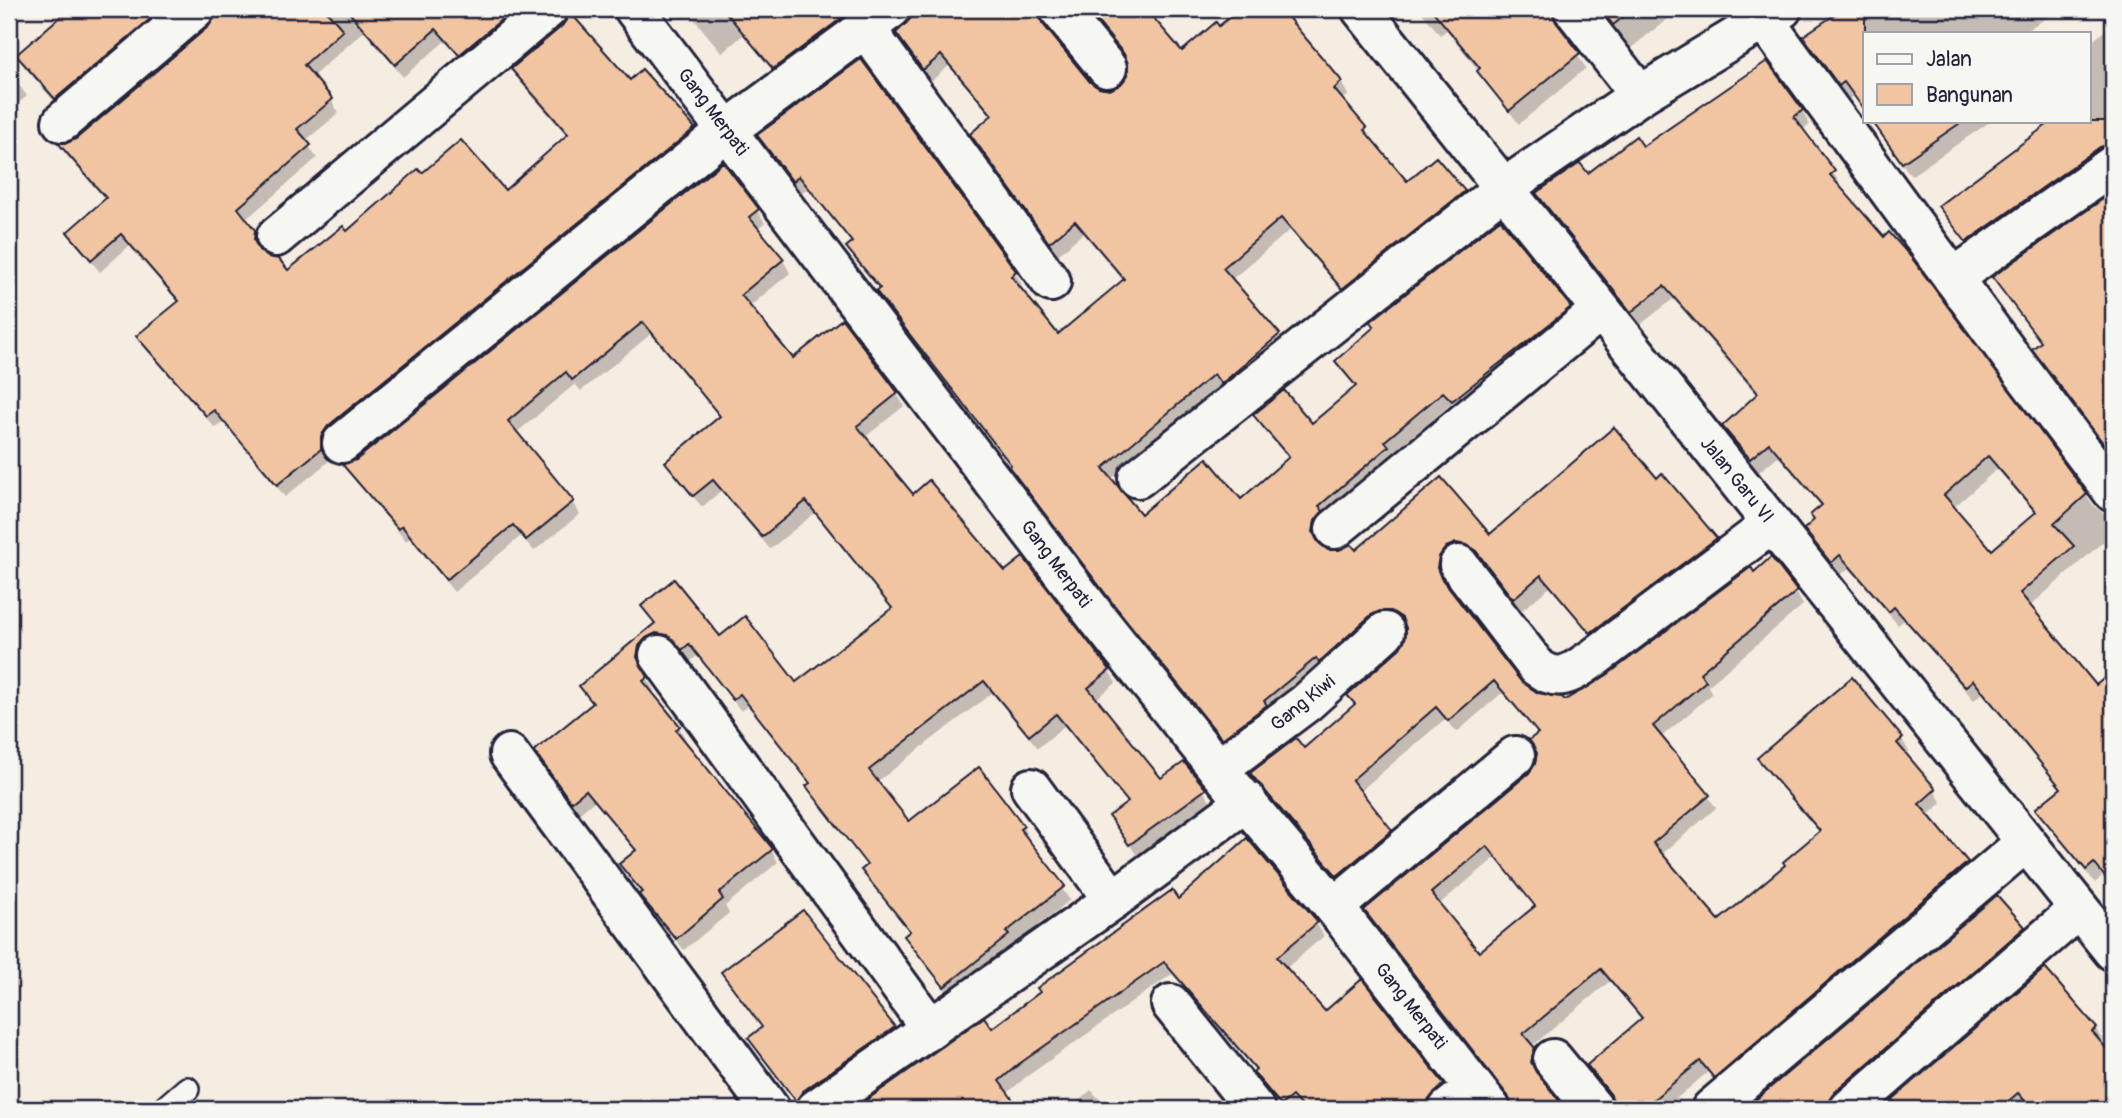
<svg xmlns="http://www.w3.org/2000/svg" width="2122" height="1118" font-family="Pangolin,sans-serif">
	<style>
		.shadow { fill: #0003; fill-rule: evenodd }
		.building { fill: #f2c5a2; stroke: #22223b; stroke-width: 2; fill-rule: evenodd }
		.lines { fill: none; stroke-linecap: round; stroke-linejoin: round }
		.lane-casing { stroke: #22223b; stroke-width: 28 }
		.street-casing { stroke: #22223b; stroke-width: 44 }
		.lane { stroke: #f6f6f2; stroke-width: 23 }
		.street { stroke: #f6f6f2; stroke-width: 38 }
		.labels { text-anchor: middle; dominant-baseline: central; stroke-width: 5; stroke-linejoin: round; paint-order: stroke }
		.street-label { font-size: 19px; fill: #22223b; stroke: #f6f6f2 }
	</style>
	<rect width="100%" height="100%" fill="#f5ece2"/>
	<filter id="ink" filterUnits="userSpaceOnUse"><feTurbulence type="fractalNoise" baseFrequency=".0143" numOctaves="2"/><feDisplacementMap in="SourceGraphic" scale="14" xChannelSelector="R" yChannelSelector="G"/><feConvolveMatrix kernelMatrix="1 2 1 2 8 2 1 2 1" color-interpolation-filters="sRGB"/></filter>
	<g filter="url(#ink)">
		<g class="shadow">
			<path d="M72,9H184L63,111L25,68L18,55Z"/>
			<path d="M218,9H396L399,12L403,9H537L467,67L445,41L403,77L364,31L312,77L331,100L339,113L305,141L317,158L245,220L262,245L261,254L288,272L347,234L422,176L505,193L568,137L520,82L513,69L629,82L693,129L701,142L328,450V462L285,497L223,422L215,428L146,349L139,336L179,303L129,246L100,272L77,245L69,232L106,200L67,156L61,145L77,140L210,27L217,16Z"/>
			<path d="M677,9H879L781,81L743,35L722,53L689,13L684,17Z"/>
			<path d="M914,9H1050L1045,14L1044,26L1089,84L1099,90L1111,91L1121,87L1129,76L1130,64L1086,9H1157L1149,15L1182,53L1241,9H1284L1294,27L1341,82L1348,95L1342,101L1407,184L1464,192L1471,205L1350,301L1290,230L1231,280L1278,335L1286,348L1230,395L1222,386L1110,480L1141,516L1241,501L1289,459L1262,428L1255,415L1312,426L1356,388L1337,362L1569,308L1577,321L1460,413L1452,403L1392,454L1395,460L1321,534L1320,546L1327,551L1356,552L1490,537L1656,480L1716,539L1723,552L1599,645L1550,587L1521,611L1486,565L1477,558L1445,571L1444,583L1518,682L1537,695L1565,702L1608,676L1754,574L1796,592L1803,605L1708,686L1712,694L1660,738L1708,796L1716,808L1661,855L1719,923L1787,865L1820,833L1767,771L1759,758L1852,680L1902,739L1909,752L1905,756L1934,790L1942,803L1927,816L1967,863L1974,876L1723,1089L1708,1072L1664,1109H1617L1616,1103L1589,1066L1642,1020L1610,981L1531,1047L1541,1063L1539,1079L1564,1109H1514L1513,1102L1374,924L1367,911L1530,774L1537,765L1538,735L1502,693L1457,732L1445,719L1359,792L1391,831L1398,844L1345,888L1259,786L1252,773L1304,750L1356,706L1350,696L1401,649L1407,640L1408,629L1400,624L1230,751L1124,618L1019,480L1011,466L886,304L878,291L880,290L855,261L848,248L853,244L808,188L801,193L760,135L1015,272L1022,285L1019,288L1058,337L1124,281L1083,233L1058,255L972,135L992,117L949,66L931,81L905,46ZM1495,858L1536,908L1479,955L1438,905Z"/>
			<path d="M1419,9H1565L1560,15L1559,28L1586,68L1519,124L1447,30L1440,35Z"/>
			<path d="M1599,9H1680L1631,48Z"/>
			<path d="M1712,9H1755L1732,33Z"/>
			<path d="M1843,9H1894L1898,15L1905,9H2061L2027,30L2030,33H1865V111L1854,95L1849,99L1805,37Z"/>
			<path d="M2113,24V159L1975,255L1941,206L2055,121H2089V44Z"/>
			<path d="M1766,63L1802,111L1810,125L1802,130L1833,172L1841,186L1839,188L1883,240L1909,258L2094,506L2103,513L2111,515L2113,519V533L2029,607L2096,688L2113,674V888L2103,876L2095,883L2046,823L2038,809L2061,790L1982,693L1974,700L1904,620L1898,625L1849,568L1840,575L1806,529L1815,521L1822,507L1778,456L1759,472L1732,440L1724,426L1758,396L1673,299L1640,325L1546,207L1538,193L1587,176L1643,148ZM1997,469L2036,514L1992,552L1953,508Z"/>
			<path d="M9,71L27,96L9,111Z"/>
			<path d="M1872,121H1991L1911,176Z"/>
			<path d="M722,164L757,210L765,223L757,229L783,260L790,273L749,307L793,361L897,394L904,406L864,438L913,497L1005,574L1109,671L1116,683L1095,700L1161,780L1184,764L1212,803L1138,857L1111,817L1129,804L1064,726L1038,748L992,693L877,782L909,823L978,770L1023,827L1030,840L1028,842L1070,900L1013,945L1015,949L952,998L913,949L906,936L910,933L871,883L864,870L868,867L816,799L809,786L811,785L748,706L741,711L697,656L691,661L677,648L645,660L644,672L654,691L650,693L679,727L686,740L683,742L771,850L778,862L725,906L729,913L684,950L649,907L621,865L636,852L594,801L580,813L544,764L593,705L581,687L656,625L644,606L719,638L796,685L893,609L815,513L770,549L721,491L702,507L675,475L667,462L721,418L651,334L581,391L575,384L516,433L572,502L580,514L534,551L521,536L454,592L410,538L406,541L352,477L345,465L357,462Z"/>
			<path d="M2113,194V457L2043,363L2035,349L2042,343L1995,277Z"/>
			<path d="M1997,898L2023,928L2031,941L1839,1109H1747Z"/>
			<path d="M1178,901L1316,923L1324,936L1285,969L1325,1014L1443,1085L1450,1098L1440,1109H1302L1300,1107L1283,1109L1263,1085L1256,1071L1172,974L1026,1077L1006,1094L1018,1109H857L984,1020L992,1031Z"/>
			<path d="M723,973L893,1028L900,1039L802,1109L750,1038L763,1028Z"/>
			<path d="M2096,1029L2103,1042L2101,1044L2113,1059V1109H1899L1895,1101Z"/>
			<path d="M1091,1090L1108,1109H1070Z"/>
		</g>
		<g class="building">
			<path d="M69,9H162L55,99L16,55Z"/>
			<path d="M216,9H325L343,30L304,65L333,99L297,129L311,145L238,208L255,230L254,240L259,250L268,257L279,259L288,270L343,226L347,231L418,169L422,173L461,140L505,190L568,134L511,69L562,26L568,17L569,11L630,80L642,69L695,128L328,426L321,436V449L277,485L214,410L206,416L136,336L179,301L121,234L91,260L67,232L106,198L58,143H67L76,139L209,26L215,17Z"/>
			<path d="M346,9H514L459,55L436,29L395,65Z"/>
			<path d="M723,9H854L773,69Z"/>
			<path d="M913,9H1038L1042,23L1090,82L1099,88L1110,90L1121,84L1128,75V64L1124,54L1087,9H1146L1182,51L1216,22L1219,26L1239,9H1281L1342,81L1334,89L1367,128L1364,130L1407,181L1436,157L1465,191L1342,289L1281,218L1223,268L1280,334L1221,384L1214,374L1103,468L1141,514L1207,458L1241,499L1289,457L1253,415L1284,390L1312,423L1356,386L1335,361L1374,327L1370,322L1500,219L1571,307L1452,401L1443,392L1385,441L1389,446L1319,506L1323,511L1315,521L1313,532L1318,542L1328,550H1339L1351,544L1356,550L1441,477L1490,534L1614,427L1657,478L1662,473L1717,538L1590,633L1541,575L1513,599L1476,551L1467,545L1456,543L1446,547L1439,557L1437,568L1441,578L1520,680L1538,693L1562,697L1565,700L1607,675L1751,567L1754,572L1771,557L1797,591L1700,673L1706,681L1653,726L1710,795L1653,843L1719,920L1785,865L1783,862L1820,831L1757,758L1852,677L1903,738L1897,743L1936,789L1919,804L1968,862L1714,1078L1700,1061L1642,1109H1615L1611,1095L1587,1065L1642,1018L1601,969L1523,1034L1535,1048L1531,1062L1536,1072L1566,1109H1512L1508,1096L1364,910L1529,773L1535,764L1537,753L1529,740L1538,733L1494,681L1448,721L1436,707L1352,780L1392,830L1337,876L1250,773L1296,738L1304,748L1355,704L1347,695L1400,648L1405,639L1406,628L1402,618L1391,611H1380L1371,615L1319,662L1316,658L1264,701L1267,705L1222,739L1114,605L1009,467L1011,465L876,291L880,288L846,247L852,242L799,176L793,182L757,135L861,59L1016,271L1011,276L1058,334L1124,279L1075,221L1049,243L970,134L992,115L941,55L923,70L896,33L911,18ZM1487,846L1535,906L1479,952L1431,893Z"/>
			<path d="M1431,9H1552L1556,22L1580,53L1509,111L1477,71L1480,68Z"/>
			<path d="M1601,9H1633L1613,25Z"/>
			<path d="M1843,9H1865V111L1844,82L1839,86L1803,36Z"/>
			<path d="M1767,61L1803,110L1794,117L1835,171L1830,175L1884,237L1889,232L1911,257L2087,494L2054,524L2074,546L2020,593L2096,685L2113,671V887L2094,863L2086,870L2035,809L2061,788L1973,680L1965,687L1894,607L1889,612L1840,555L1831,563L1804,529L1814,520L1810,515L1822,505L1769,443L1750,459L1722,426L1758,393L1664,286L1631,312L1536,193L1580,163L1588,173L1636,136L1643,146ZM1988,456L2036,512L1992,550L1944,495Z"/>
			<path d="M1872,121H1963L1902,163Z"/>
			<path d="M2052,121H2113V144L2100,147L1966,242L1938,206Z"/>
			<path d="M723,162L759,209L749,217L784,259L741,295L793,358L842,319L898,393L857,426L913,494L929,480L1005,571L1023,557L1110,670L1088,688L1161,778L1184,762L1206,789L1129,845L1109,816L1128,802L1056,714L1029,736L984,681L869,770L909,821L979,767L1024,826L1020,829L1065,886L1006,932L1009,935L944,987L904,936L910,931L861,870L867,865L806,786L810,783L740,694L733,700L689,644L682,650L667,635L656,633L646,638L639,646L637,657L648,677L643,681L680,726L676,730L773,849L719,893L723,899L676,939L641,897L639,894L642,892L619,864L636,850L586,790L571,802L534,751L593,703L579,686L655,623L641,606L674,579L720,636L745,616L796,682L892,608L806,501L762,537L713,480L693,496L665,462L720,416L643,322L572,380L566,372L508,421L574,501L526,540L513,525L446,580L402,526L398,529L342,464L356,460Z"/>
			<path d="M2113,192V456L2032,349L2041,342L1992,277Z"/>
			<path d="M1247,838L1318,922L1277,957L1325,1011L1362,979L1444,1084L1428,1101L1427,1109H1304L1292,1096L1281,1105L1253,1072L1256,1069L1164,962L1019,1064L999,1081L1020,1109H854L984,1017L992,1028L1040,992L1037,988L1172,890L1178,899Z"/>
			<path d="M1997,895L2025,927L1835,1092L1822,1109H1745Z"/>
			<path d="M803,910L895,1027L803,1091L796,1101L748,1038L762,1027L721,972Z"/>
			<path d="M2045,968L2097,1028L2092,1032L2113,1056V1109H2032L2018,1093L1999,1109H1900L1892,1100Z"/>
		</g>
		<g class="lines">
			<g class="lane-casing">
				<path id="lane" d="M164,1109L187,1089"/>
			</g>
			<g class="street-casing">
				<g id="street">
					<path d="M634,9L1097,618L1218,769L1334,907L1491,1109"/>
					<path d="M1059,9L1107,68"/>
					<path d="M1361,9L2113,951"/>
					<path d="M1573,9L1640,95"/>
					<path d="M1764,20L2011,357L2113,492"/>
					<path d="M866,29L1051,282"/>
					<path d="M62,122L195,9"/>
					<path d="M276,237L548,9"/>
					<path d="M1953,278L2113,165"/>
					<path d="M342,443L727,130L891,9"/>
					<path d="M1138,478L1504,188L1640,95L1782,9"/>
					<path d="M1335,529L1601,310"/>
					<path d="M1459,565L1537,667C1561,685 1574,671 1595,657L1772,524"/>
					<path d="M659,655L931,1029"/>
					<path d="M509,754L770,1109"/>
					<path d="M1218,769L1306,703L1385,632"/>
					<path d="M1031,788L1113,900"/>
					<path d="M1334,907L1515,756"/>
					<path d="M1171,1004L1255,1109"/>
					<path d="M1553,1059L1594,1109"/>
					<path d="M816,1109L1113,900L1247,801"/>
					<path d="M1448,1109L1474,1088"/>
					<path d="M1711,1109L2025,843"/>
					<path d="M1849,1109L2079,909"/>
				</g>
			</g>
			<use href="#lane" class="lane"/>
			<use href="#street" class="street"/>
		</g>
	</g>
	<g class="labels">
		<g class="street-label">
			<text transform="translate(713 112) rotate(53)">Gang Merpati</text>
			<text transform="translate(1737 480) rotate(51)">Jalan Garu VI</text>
			<text transform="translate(1056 564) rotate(53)">Gang Merpati</text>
			<text transform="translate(1303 703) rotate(-39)">Gang Kiwi</text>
			<text transform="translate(1411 1006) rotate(52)">Gang Merpati</text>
		</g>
	</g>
	<rect width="2122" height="1118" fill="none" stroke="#f6f6f2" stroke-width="35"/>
	<rect x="18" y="18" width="2087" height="1083" fill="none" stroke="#22223b" stroke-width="2.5" filter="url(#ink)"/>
	<rect x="1863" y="32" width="228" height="91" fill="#f6f6f2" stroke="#a1a1a9" stroke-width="2"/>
	<rect x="1877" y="54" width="35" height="10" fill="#f6f6f2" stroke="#a1a1a9" stroke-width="2"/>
	<text x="1926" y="66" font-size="21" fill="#22223b">Jalan</text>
	<rect x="1877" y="84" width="35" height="21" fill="#f2c5a2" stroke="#a1a1a9" stroke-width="2"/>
	<text x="1926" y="102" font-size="21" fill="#22223b">Bangunan</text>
</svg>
